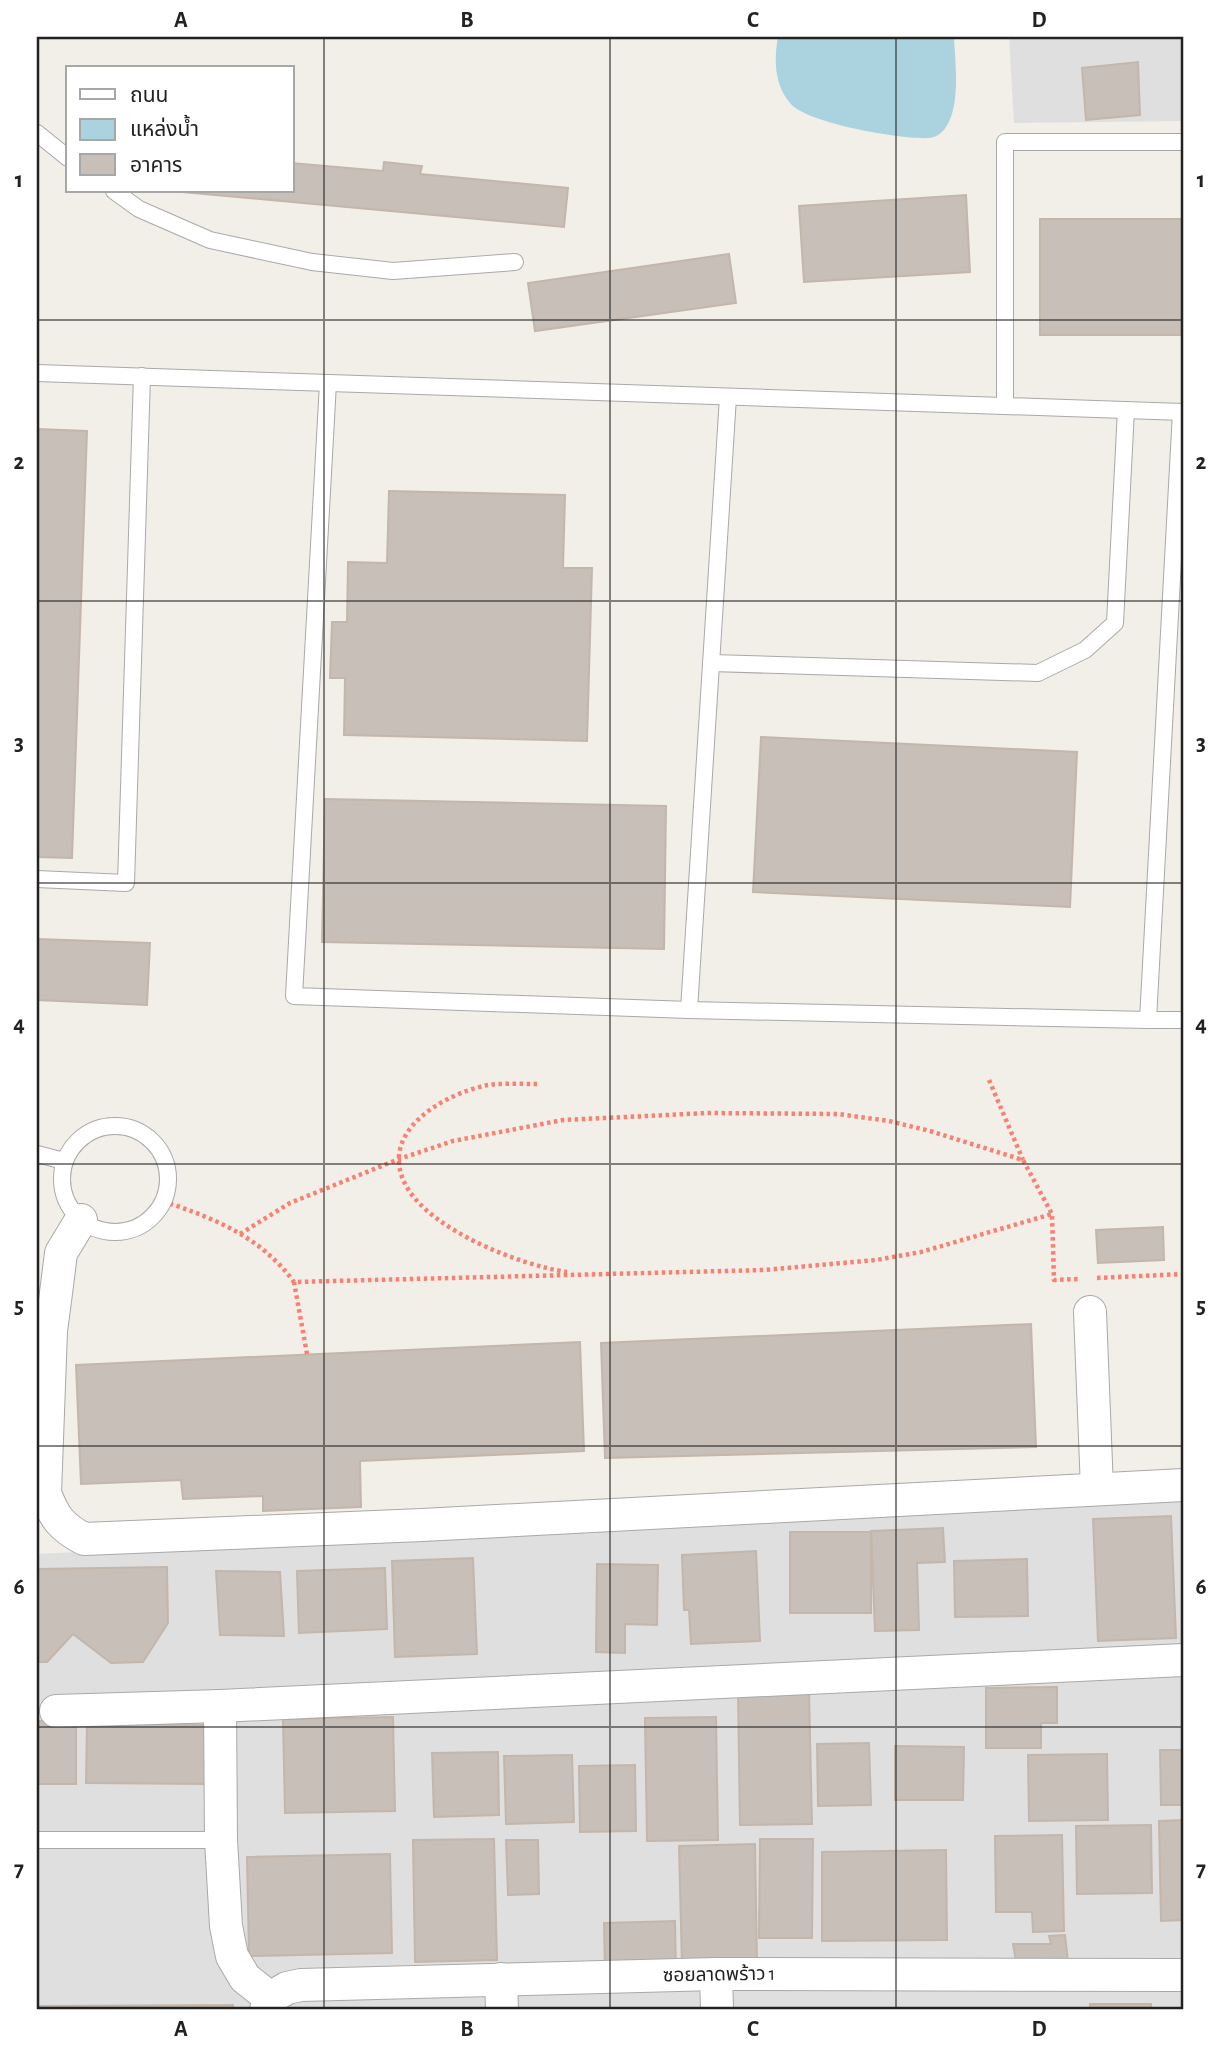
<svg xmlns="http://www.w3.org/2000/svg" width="1220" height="2047" font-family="'Alegreya Sans','Noto Sans Thai',sans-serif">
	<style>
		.residential { fill: #e0dfdf }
		.water { fill: #aad3df }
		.building { fill: #c7bfb8; stroke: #c4b6ab; stroke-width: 2 }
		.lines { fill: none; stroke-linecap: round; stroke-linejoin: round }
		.lane-casing { stroke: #a9a9a9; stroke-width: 18 }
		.street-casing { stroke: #a9a9a9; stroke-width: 34 }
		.path { stroke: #fa8072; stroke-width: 4.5; stroke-dasharray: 3.5 3.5; stroke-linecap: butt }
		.lane { stroke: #fff; stroke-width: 16 }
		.street { stroke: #fff; stroke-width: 32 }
		.grid { fill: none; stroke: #222; stroke-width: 2; stroke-opacity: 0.55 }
		.labels { text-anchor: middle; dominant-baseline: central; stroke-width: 6; stroke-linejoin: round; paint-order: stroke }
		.street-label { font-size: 19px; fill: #222; stroke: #fff }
		.neatline { fill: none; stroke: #222; stroke-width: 2.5 }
		.grid-label { font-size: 23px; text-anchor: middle; font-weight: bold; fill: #222 }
	</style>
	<rect width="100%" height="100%" fill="#f2efe9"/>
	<g class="residential">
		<path d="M1009,37H1183V121L1014,123Z"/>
		<path d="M1183,1497V2010H37V1554Z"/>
	</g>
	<path class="water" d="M778,37H954C955,62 961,105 946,127C942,133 937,137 929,138C903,140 805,123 790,103C774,84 774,59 778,37Z"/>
	<g class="building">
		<path d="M1138,62L1140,115L1086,120L1082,68Z"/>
		<path d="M384,162L422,166L420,174L568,188L564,227L171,191H292V163L383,171Z"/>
		<path d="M966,195L970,272L804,282L799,206Z"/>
		<rect x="1040" y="219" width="143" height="116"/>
		<path d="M729,254L736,303L535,331L528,283Z"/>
		<path d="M37,429L87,431L72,858L37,857Z"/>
		<path d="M389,491L565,495L563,568H592L587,741L344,735L345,678H330L332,622H347L348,562L387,563Z"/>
		<path d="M761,737L1077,752L1070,907L753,892Z"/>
		<path d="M325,799L666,806L664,949L322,942Z"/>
		<path d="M37,939L150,943L147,1005L37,1000Z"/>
		<path d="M1163,1227L1164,1260L1098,1263L1096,1230Z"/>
		<path d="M1031,1324L1036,1447L605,1458L601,1343Z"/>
		<path d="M580,1342L584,1451L360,1461L361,1507L263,1511V1496L183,1499L181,1480L81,1484L76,1365Z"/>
		<path d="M1171,1516L1176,1638L1098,1641L1093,1519Z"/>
		<path d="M943,1528L945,1562L917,1563L919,1630L875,1631L871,1531Z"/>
		<rect x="790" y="1532" width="81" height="81"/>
		<path d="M756,1551L760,1641L691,1644L689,1610H684L682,1555Z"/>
		<path d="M473,1558L477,1654L395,1657L392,1561Z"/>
		<path d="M1027,1559L1028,1616L955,1617L954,1561Z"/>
		<path d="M597,1564L658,1565L657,1625L625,1624V1653L596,1652Z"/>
		<path d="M167,1567L168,1623L143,1662L111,1663L73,1634L47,1662H37V1569Z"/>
		<path d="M385,1568L387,1629L299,1633L297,1571Z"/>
		<path d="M216,1571L280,1572L284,1636L220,1635Z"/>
		<path d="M1057,1687V1723H1041V1748H986V1688Z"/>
		<path d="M809,1691L812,1824L740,1825L738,1693Z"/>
		<path d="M393,1717L395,1811L285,1813L283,1719Z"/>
		<path d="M716,1717L718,1840L647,1841L645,1718Z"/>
		<rect x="37" y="1721" width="39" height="63"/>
		<path d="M87,1723L207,1725L206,1784L86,1783Z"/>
		<path d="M869,1743L871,1805L818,1806L817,1744Z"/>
		<path d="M895,1746L964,1747L963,1800H895Z"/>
		<path d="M1160,1750H1183V1805H1161Z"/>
		<path d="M498,1752L499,1815L434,1817L432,1753Z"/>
		<path d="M1107,1754L1108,1820L1029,1821L1028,1755Z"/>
		<path d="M572,1755L574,1822L506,1824L504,1756Z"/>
		<path d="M635,1765L636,1831L580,1832L579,1766Z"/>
		<path d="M1183,1820V1920L1161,1921L1159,1821Z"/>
		<path d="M1151,1825L1152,1893L1077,1894L1076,1826Z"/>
		<path d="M1062,1835L1064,1931L1033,1932L1032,1912H996L995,1836Z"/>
		<path d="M494,1839L497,1960L415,1962L413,1840Z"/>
		<path d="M760,1839H813L812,1938H759Z"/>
		<path d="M506,1840H538L539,1894L508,1895Z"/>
		<path d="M755,1844L757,1964L682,1966L679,1846Z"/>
		<path d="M946,1850L947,1940L822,1941V1852Z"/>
		<path d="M390,1854L392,1953L249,1956L247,1857Z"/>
		<path d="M675,1921L676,1973L605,1974L604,1923Z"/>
		<path d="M1065,1935L1069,1970L1018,1973L1013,1944H1051L1049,1936Z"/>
		<rect x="1090" y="2004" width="61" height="6"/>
		<path d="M233,2005V2010H40V2006Z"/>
	</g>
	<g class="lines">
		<g class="lane-casing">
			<g id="lane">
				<path d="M37,133L68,158"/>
				<path d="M114,191L139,209L210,240L312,262L393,271L515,262"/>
				<path d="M37,373L1183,412"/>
				<path d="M328,383L294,996L689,1010"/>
				<path d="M728,397L689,1010L1148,1020L1181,412"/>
				<path d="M1005,406V142H1183"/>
				<path d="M711,663L1038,673L1085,650L1115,623L1126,410"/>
				<path d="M37,879L126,883L142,376"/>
				<path d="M1148,1020H1183"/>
				<circle cx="115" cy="1179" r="53"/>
				<path d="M37,1154L64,1161"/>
				<path d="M37,1840H221"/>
			</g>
		</g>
		<g class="street-casing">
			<g id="street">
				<path d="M81,1220L61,1253L55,1301L51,1331L45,1493C54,1517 61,1527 84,1539L422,1525L1183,1485"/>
				<path d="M1090,1312L1097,1489"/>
				<path d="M220,1706L221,1840L226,1926L232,1956L245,1978L270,1998"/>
				<path d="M56,1711L220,1706L1183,1660"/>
				<path d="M716,1974L717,2010"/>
				<path d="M501,1979L502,2010"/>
				<path d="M266,2010L270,1998L287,1988L301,1985L716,1974L1183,1975"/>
			</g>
		</g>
		<g class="path">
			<path d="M989,1080L1023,1160"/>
			<path d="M537,1084C521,1084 503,1083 488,1085C442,1094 374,1134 408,1189C434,1231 519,1265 567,1272"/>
			<path d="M163,1201C215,1219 260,1236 294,1282"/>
			<path d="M240,1234L290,1203L399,1159L453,1141L563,1120L708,1113L838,1114L889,1121L930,1131L1023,1160L1052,1214"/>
			<path d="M1097,1278L1183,1274"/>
			<path d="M307,1354L294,1282L764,1270L876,1260L921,1252L1052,1214L1054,1280L1078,1279"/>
		</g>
		<use href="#lane" class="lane"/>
		<use href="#street" class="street"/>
	</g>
	<path class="grid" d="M324,37V2010M610,37V2010M896,37V2010M37,320H1183M37,601H1183M37,883H1183M37,1164H1183M37,1446H1183M37,1727H1183"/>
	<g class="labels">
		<g class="street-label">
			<text transform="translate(719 1975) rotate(-1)">ซอยลาดพร้าว 1</text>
		</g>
	</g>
	<rect width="1220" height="2047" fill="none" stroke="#ffffff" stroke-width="77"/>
	<rect x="66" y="66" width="228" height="126" fill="#ffffff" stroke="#a7a7a7" stroke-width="2"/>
	<rect x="80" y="89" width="35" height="10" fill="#ffffff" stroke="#a7a7a7" stroke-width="2"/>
	<text x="130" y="102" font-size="21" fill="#222222">ถนน</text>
	<rect x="80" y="119" width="35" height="21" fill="#aad3df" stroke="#a7a7a7" stroke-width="2"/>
	<text x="130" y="136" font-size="21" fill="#222222">แหล่งน้ำ</text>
	<rect x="80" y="154" width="35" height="21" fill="#c7bfb8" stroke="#a7a7a7" stroke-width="2"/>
	<text x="130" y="172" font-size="21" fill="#222222">อาคาร</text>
	<rect x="38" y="38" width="1144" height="1970" class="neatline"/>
	<g class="grid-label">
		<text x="181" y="27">A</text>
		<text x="467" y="27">B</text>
		<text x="753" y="27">C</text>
		<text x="1039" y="27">D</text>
		<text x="19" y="187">1</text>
		<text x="1201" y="187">1</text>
		<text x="19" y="469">2</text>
		<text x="1201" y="469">2</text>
		<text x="19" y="750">3</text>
		<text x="1201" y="750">3</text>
		<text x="19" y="1031">4</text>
		<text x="1201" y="1031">4</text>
		<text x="19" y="1313">5</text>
		<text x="1201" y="1313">5</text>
		<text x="19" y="1594">6</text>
		<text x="1201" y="1594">6</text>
		<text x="19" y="1876">7</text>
		<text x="1201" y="1876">7</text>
		<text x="181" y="2036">A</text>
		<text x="467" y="2036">B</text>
		<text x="753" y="2036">C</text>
		<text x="1039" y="2036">D</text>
	</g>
</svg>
